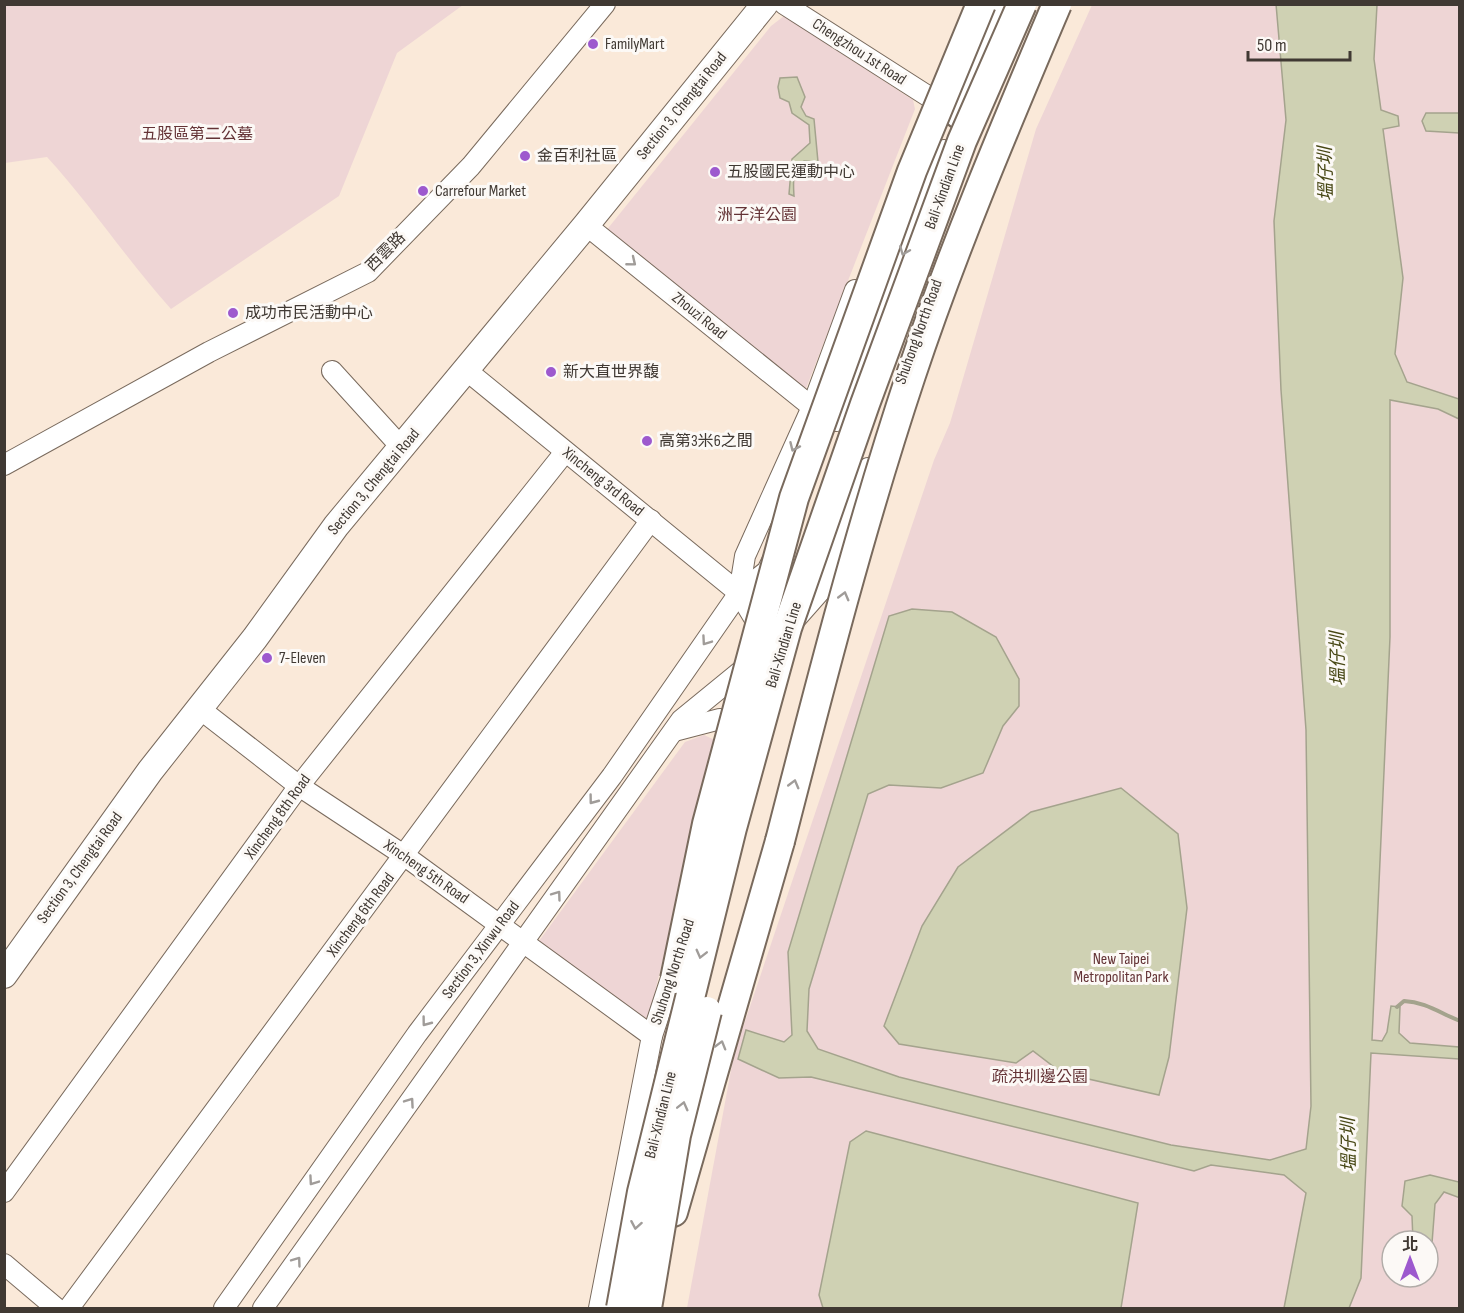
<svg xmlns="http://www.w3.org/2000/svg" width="1464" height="1313" font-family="'Sofia Sans Condensed','Noto Sans TC',sans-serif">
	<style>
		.green { fill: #eed5d5; fill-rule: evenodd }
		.water { fill: #cfd1b3; stroke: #a4a38d; stroke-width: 1.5 }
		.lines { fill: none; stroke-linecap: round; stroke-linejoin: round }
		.stream { stroke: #a4a38d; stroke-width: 4 }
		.minor-casing { stroke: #796a5d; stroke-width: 22 }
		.major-casing { stroke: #796a5d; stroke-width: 28 }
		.highway-casing { stroke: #796a5d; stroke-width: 32 }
		.minor { stroke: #fff; stroke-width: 20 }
		.major { stroke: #fff; stroke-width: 26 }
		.highway { stroke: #fff; stroke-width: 28 }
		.highway-bridge-casing { stroke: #796a5d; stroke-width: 32; stroke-linecap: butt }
		.highway-bridge { stroke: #fff; stroke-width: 28 }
		.oneway { stroke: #a09c99 }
		.poi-dot { fill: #9d59ce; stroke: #fcf9f6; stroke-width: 2 }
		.labels { text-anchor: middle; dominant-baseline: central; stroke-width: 6; stroke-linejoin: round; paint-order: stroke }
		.poi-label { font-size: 16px; fill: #403933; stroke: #fcf9f6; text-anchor: start }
		.street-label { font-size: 16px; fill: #403933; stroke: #fcf9f6 }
		.park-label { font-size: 16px; fill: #643336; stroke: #fcf9f6 }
		.water-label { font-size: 18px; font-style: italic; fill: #474714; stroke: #fcf9f6 }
	</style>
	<rect width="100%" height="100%" fill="#fae9d9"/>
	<g class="green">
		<path d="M4,5L5,4L463,5L397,53L339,196L171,309C127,260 91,205 47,157L5,163Z"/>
		<path d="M1092,5H1459V1308H687L734,1054L934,460L950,423L1036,129ZM1392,1241H1428V1277H1392Z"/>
		<path d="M784,16L913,100L915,109L805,391L605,232L771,26Z"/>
		<path d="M704,735L717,741L648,1020L539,941L685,742Z"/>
	</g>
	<g class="water">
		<path d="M1276,4L1377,5L1374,59L1381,110L1398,116L1399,126L1383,129L1403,278L1395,354L1407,382L1459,399V419L1438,409L1390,400V637L1372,1040L1382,1041L1387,1032L1391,1006L1400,1007L1399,1033L1410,1043L1459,1047V1059L1371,1053L1361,1278L1349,1308H1284L1306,1193L1284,1175L1211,1165L1194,1171L811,1077L779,1078L738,1059L746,1030L784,1042L792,1035L788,952L889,616L912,609L952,612L996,637L1019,679V706L1003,726L983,773L941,788L889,785L868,794L809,989L807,1031L818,1049L899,1077L1171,1145L1270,1160L1306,1149L1311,1106L1306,730L1281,390L1274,221L1286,120Z"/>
		<path d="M797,77L805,97L801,107L806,116L814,119L818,162L804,161C792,170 793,182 794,196L789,194L792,159L810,143L809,125L792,113L789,102L780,98L778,87L780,78Z"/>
		<path d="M1426,113H1459V133L1426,131L1422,121Z"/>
		<path d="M1121,788L1178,834L1187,908L1169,1057L1159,1095L1062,1073L1033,1051L1016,1063L899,1044L884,1026L922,926L958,867L1031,812Z"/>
		<path d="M866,1131L1138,1203L1121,1308H823L819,1295L850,1142Z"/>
		<path d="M1430,1175L1459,1182L1460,1198L1444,1192L1435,1204L1432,1243L1428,1245V1241H1413L1412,1216L1402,1206L1405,1181Z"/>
	</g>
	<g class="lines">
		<path class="stream" d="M1397,1007L1404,1001C1425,1002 1440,1013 1460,1021"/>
		<g class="minor-casing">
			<g id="minor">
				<path d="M784,4L934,100"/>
				<path d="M586,225L812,407"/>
				<path d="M466,370L739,593"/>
				<path d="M332,371L402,448"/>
				<path d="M836,421L944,150"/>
				<path d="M4,465L209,352L368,272L471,166L605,4"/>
				<path d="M794,621L824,587L868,468"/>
				<path d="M763,633L739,593L745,556L812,407L855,290"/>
				<path d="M200,709L299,786L405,856L652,1036"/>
				<path d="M674,731L720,719L737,725L741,731"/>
				<path d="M4,1192L299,786L565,452"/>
				<path d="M4,1264L56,1308"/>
				<path d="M69,1308L651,520"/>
				<path d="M224,1308L417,1034L612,776L739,593L767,571L773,559"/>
				<path d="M263,1308L681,720L752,662"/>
				<path d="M599,1308L652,1036L675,966"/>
			</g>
		</g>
		<g class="major-casing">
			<path id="major" d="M4,975L150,771L255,638L336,526L586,225L765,4"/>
		</g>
		<g class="highway-casing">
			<g id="highway">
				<path d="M959,114L1002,4"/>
				<path d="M673,1212L780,841"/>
			</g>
		</g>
		<use href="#minor" class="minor"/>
		<use href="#major" class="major"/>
		<use href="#highway" class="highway"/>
		<g class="highway-bridge-casing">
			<g id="highway-bridge">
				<path d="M780,841C820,685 860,528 911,375C953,249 1005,127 1057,4"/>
				<path d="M675,979L707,824L794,498L912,171L981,4"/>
				<path d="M621,1308L642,1192L732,828L787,628L865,404L962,141L1022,4"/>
				<path d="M647,1308L676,1135L707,1011"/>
			</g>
		</g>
		<use href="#highway-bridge" class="highway-bridge"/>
	</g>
	<defs><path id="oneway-chevron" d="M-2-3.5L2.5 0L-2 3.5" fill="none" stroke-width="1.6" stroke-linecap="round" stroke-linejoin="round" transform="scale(1.5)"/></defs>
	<g class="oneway">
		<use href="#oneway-chevron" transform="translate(904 251) rotate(112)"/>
		<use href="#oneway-chevron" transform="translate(632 262) rotate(39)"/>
		<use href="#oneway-chevron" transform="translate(794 447) rotate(114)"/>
		<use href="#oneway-chevron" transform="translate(844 596) rotate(-75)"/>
		<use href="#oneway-chevron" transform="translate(706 641) rotate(125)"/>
		<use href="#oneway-chevron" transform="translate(794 784) rotate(-75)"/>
		<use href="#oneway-chevron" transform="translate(593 800) rotate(127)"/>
		<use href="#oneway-chevron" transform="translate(557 895) rotate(-54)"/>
		<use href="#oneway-chevron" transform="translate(701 954) rotate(104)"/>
		<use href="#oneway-chevron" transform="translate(426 1022) rotate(127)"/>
		<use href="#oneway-chevron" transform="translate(721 1045) rotate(-74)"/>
		<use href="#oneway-chevron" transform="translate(410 1102) rotate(-55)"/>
		<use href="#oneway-chevron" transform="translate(683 1106) rotate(-76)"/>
		<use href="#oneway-chevron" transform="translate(313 1181) rotate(125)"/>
		<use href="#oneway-chevron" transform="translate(636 1225) rotate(100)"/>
		<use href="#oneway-chevron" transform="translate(297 1261) rotate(-54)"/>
	</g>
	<g class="poi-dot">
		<circle cx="593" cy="44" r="6"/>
		<circle cx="525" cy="156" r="6"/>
		<circle cx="715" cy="172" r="6"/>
		<circle cx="423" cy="191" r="6"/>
		<circle cx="233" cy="313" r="6"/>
		<circle cx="551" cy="372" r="6"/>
		<circle cx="647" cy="441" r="6"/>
		<circle cx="267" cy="658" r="6"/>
	</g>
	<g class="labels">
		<g class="poi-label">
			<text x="605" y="44">FamilyMart</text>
			<text x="537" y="156">金百利社區</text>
			<text x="727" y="172">五股國民運動中心</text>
			<text x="435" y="191">Carrefour Market</text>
			<text x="245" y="313">成功市民活動中心</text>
			<text x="563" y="372">新大直世界馥</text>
			<text x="659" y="441">高第3米6之間</text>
			<text x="279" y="658">7-Eleven</text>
		</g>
		<g class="street-label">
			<text transform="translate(859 52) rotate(33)">Chengzhou 1st Road</text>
			<text transform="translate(682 106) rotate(-51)">Section 3, Chengtai Road</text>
			<text transform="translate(945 187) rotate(-70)">Bali-Xindian Line</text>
			<text transform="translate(386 252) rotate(-45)">西雲路</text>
			<text transform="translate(699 316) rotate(39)">Zhouzi Road</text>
			<text transform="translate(919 332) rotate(-70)">Shuhong North Road</text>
			<text transform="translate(374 482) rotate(-50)">Section 3, Chengtai Road</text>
			<text transform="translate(603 482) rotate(39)">Xincheng 3rd Road</text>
			<text transform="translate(784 645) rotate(-73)">Bali-Xindian Line</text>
			<text transform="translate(278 817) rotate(-54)">Xincheng 8th Road</text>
			<text transform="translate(80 868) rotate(-54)">Section 3, Chengtai Road</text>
			<text transform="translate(426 872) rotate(35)">Xincheng 5th Road</text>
			<text transform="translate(361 915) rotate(-53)">Xincheng 6th Road</text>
			<text transform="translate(481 950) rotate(-53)">Section 3, Xinwu Road</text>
			<text transform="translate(673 972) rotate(-72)">Shuhong North Road</text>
			<text transform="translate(661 1115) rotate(-76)">Bali-Xindian Line</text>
		</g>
		<g class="park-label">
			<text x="197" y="134">五股區第二公墓</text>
			<text x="757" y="215">洲子洋公園</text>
			<text x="1121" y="959">New Taipei<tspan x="1121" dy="18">Metropolitan Park</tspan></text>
			<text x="1040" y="1077">疏洪圳邊公園</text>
		</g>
		<g class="water-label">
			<text transform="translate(1326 174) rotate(-91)">塭仔圳</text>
			<text transform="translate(1338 659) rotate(-91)">塭仔圳</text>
			<text transform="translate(1349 1145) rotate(-91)">塭仔圳</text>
		</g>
	</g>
	<rect width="1464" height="1313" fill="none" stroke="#403933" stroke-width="12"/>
	<g transform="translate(1410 1259)"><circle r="28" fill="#fcf9f6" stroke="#b1aca8" stroke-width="1.5"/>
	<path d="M0-4.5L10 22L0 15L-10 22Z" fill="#9d59ce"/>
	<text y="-9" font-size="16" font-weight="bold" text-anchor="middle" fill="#403933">北</text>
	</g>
	<path d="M1248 51v9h102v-9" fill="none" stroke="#403933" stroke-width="3"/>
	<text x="1257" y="51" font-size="18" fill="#403933" stroke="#fcf9f6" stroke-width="4.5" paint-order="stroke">50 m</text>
</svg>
